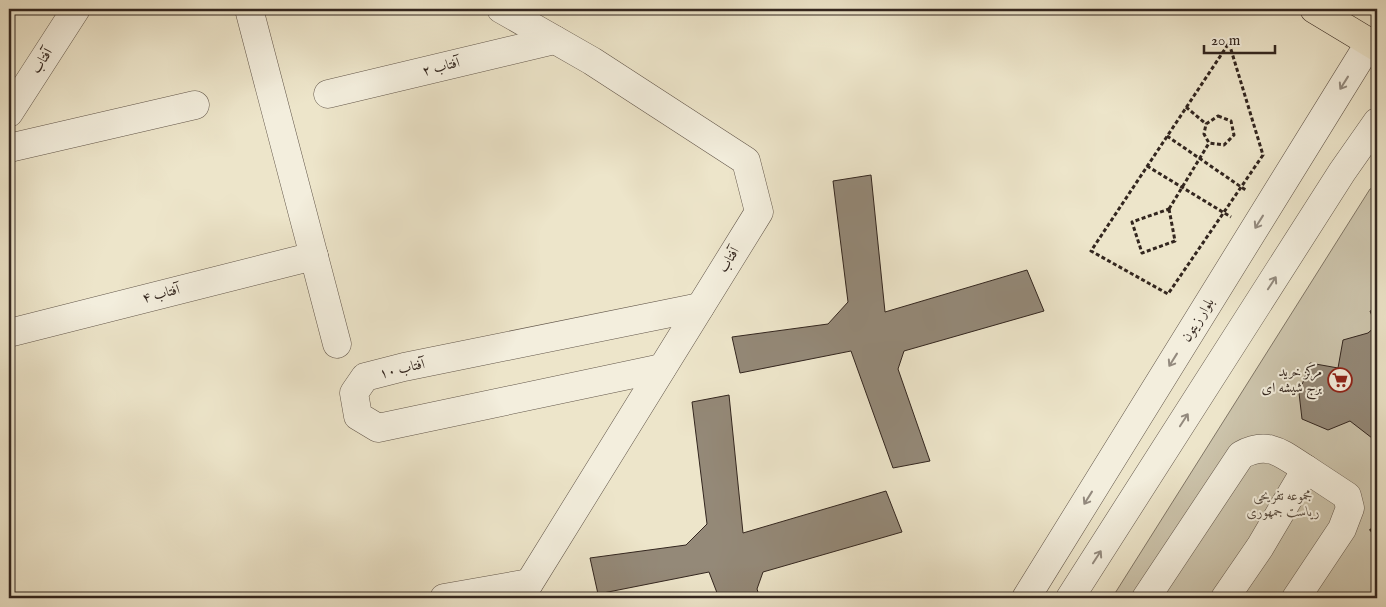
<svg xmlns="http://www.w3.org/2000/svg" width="1386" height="607" font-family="'IM FELL English',Amiri,serif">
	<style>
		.green { fill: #cdc5ad; stroke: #807666 }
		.building { fill: #948978; stroke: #33261f }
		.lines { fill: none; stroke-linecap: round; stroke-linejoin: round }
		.minor-casing { stroke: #62564a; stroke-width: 29 }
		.major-casing { stroke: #33261f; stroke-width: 29 }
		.path { stroke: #33261f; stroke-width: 3; stroke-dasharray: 4 2.5; stroke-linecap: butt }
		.minor { stroke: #f3eedd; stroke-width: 28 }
		.major { stroke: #ede5ca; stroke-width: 28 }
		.oneway { stroke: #938a7e }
		.labels { text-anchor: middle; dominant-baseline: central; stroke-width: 4; stroke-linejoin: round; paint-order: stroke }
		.street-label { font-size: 14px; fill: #33261f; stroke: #f3eedd }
		.poi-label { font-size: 14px; fill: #33261f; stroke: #f3eedd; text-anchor: end }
		.park-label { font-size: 14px; font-style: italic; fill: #5a4e42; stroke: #f3eedd }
	</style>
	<rect width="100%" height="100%" fill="#ede5ca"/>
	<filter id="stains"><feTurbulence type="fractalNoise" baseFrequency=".004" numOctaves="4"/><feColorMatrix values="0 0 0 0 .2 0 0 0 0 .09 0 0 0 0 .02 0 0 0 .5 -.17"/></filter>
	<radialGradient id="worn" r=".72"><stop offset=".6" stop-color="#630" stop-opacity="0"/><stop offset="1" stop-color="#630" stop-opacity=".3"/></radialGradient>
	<path class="green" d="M1377,187V598H1112L1370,189Z"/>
	<g class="building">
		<path d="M871,175L885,312L1027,270L1044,311L904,351L898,369L930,461L893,468L851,351L740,373L732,337L828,324L848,302L833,181Z"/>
		<path d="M1377,309V435L1372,438L1350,421L1328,430L1302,419L1299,393L1310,363L1338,368L1343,340L1368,333L1376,326L1370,311Z"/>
		<path d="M729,395L743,533L886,491L902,532L763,572L757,589L760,598H719L709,572L598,594L590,558L686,545L707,524L692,402Z"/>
	</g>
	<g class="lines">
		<g class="minor-casing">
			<g id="minor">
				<path d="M249,9L337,344"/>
				<path d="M501,9L592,61L746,161L759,212L520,598"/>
				<path d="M328,94L555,40"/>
				<path d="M9,113L76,9"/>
				<path d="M9,148L195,105"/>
				<path d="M9,333L314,256"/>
				<path d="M662,368L378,428L358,416L354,393L365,377L404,367L700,307"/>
				<path d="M444,598L529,583"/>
				<path d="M1026,598L1370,42"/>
				<path d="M1070,598L1342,172L1377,122"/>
				<path d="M1146,598L1241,455C1269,440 1282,454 1306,469L1260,547L1225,598"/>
				<path d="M1296,598L1342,529L1350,508L1347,496L1306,469"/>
			</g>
		</g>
		<g class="major-casing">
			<path id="major" d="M1314,9L1377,47"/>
		</g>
		<g class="path">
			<path d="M1229,43L1263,155L1168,294L1091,251Z"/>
			<path d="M1186,107L1206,124"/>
			<path d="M1218,116L1231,121L1234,135L1224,145L1209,143L1204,134L1206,124Z"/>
			<path d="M1167,136L1247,191"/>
			<path d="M1147,166L1231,217"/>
			<path d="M1169,209L1175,241L1142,253L1132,222Z"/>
			<path d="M1169,209L1209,143"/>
			<path d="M1370,531L1377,525"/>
		</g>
		<use href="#minor" class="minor"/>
		<use href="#major" class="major"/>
	</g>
	<defs><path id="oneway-shaft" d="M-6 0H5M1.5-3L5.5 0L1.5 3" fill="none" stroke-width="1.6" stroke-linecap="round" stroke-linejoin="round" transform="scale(1.25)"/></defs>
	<g class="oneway">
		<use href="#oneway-shaft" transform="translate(1344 83) rotate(122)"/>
		<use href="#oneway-shaft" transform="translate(1259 222) rotate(122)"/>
		<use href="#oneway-shaft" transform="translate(1272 283) rotate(-57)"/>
		<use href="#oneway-shaft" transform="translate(1173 360) rotate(122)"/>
		<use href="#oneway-shaft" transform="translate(1184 420) rotate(-57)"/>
		<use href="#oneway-shaft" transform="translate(1088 498) rotate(122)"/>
		<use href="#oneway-shaft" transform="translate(1097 557) rotate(-57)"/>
	</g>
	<defs>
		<g id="supermarket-ring" transform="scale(1.25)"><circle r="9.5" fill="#f3eedd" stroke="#8f2418" stroke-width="1.5"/><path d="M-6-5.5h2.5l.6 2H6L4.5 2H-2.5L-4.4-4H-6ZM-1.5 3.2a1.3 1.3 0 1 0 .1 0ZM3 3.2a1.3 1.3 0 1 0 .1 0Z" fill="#8f2418"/></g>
	</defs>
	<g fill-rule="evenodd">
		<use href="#supermarket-ring" x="1340" y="380"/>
	</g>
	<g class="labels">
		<g class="street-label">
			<text transform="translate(42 61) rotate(-57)">آفتاب</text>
			<text transform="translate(441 67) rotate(-14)">آفتاب ۲</text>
			<text transform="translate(729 260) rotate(-58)">آفتاب</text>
			<text transform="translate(161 294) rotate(-14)">آفتاب ۴</text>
			<text transform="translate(1198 320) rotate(-58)">بلوار زیتون</text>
			<text transform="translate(402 369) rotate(-13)">آفتاب ۱۰</text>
		</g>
		<g class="poi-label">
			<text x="1322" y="372">مرکز خرید<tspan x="1322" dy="16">برج شیشه ای</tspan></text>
		</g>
		<g class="park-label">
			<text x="1283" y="496">مجموعه تفریحی<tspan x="1283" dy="16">ریاست جمهوری</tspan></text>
		</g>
	</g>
	<rect width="1386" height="607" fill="none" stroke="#ede5ca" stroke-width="30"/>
	<rect x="10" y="10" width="1366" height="587" fill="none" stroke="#33261f" stroke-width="2.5"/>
	<rect x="15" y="15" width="1356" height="577" fill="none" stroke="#33261f"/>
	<path d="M1204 45v8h71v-8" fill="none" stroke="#33261f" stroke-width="2.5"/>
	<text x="1211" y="45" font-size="15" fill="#33261f" stroke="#f3eedd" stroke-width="4" paint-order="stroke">20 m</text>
	<rect width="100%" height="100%" filter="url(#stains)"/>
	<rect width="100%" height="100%" fill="url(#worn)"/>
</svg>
